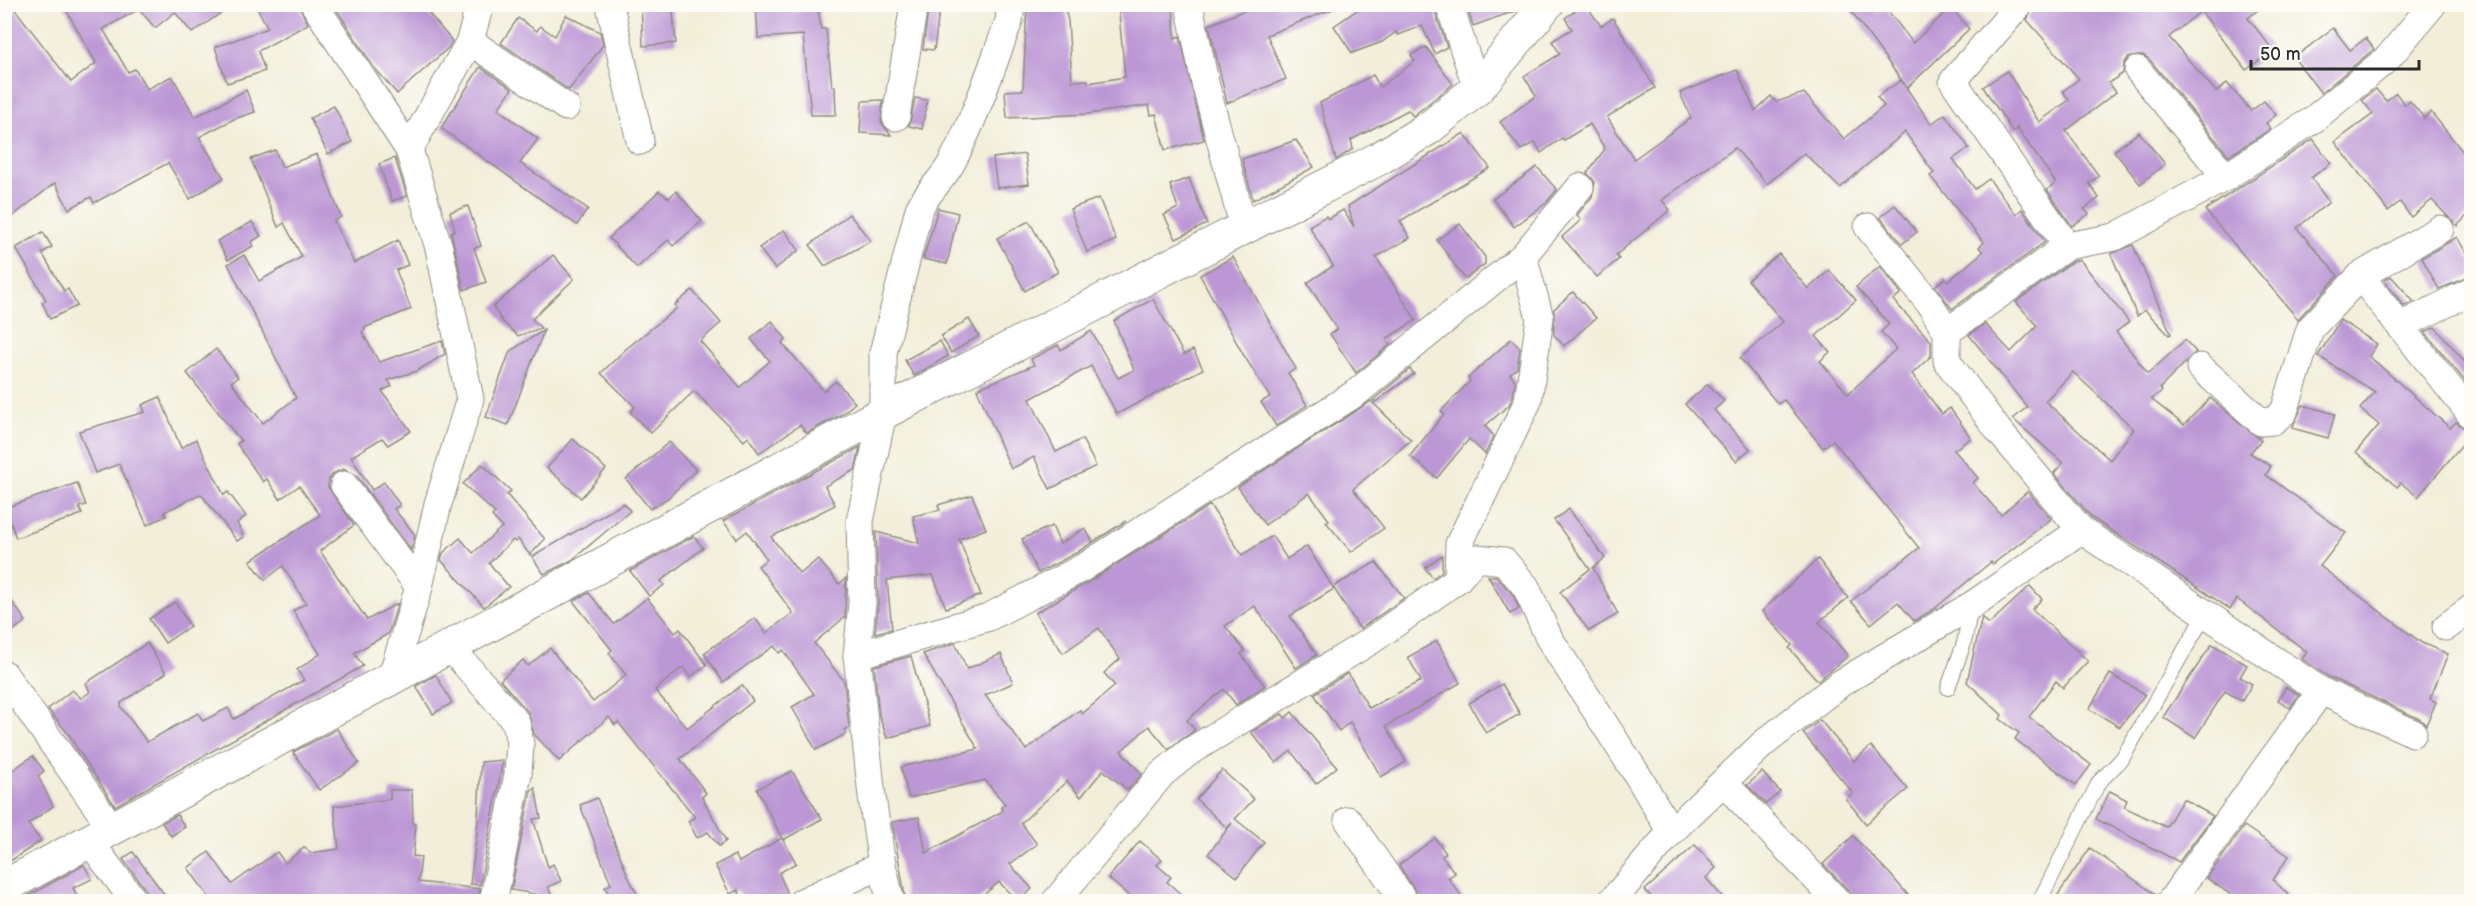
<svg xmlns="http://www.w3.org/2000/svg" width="2476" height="906" font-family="'Balsamiq Sans',sans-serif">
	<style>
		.building { fill: #bc97d5; fill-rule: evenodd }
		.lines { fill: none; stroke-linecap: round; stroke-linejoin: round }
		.lane-casing { stroke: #8e8c82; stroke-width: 16 }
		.street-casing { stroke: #8e8c82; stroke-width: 29 }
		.secondary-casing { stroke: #8e8c82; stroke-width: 35 }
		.lane { stroke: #fff; stroke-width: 14 }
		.street { stroke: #fff; stroke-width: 27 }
		.secondary { stroke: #fff; stroke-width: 33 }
	</style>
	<rect width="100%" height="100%" fill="#fdfcf7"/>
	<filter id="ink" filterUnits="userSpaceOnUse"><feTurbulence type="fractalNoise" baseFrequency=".0167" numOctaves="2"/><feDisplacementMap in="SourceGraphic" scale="12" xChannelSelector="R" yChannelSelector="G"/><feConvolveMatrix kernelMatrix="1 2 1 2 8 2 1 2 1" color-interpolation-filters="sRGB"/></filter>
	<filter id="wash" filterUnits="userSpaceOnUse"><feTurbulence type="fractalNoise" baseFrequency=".008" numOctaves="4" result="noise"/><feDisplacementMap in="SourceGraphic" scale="24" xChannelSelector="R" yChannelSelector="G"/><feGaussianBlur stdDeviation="1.35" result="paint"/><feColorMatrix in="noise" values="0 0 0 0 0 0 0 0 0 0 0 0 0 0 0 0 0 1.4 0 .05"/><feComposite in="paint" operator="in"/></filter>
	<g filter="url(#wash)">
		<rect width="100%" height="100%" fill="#f2eed9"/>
		<g id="blocks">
			<g class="building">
				<path d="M4,4H11L71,82L96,63L63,4H234L192,33L175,12L155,28L139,9L103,29L128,72L135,69L147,89L172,76L195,117L246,90L255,112L234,119L199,137L224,178L190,199L168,163L94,203L91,197L69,209L55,183L4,223Z"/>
				<path d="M255,4H298L308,24L258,51L265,71L227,83L215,47L268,28Z"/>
				<path d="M333,4H421L452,41L448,48L397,94L373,66Z"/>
				<path d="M641,4H672L676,43L643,46Z"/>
				<path d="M756,4H792L793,12L818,8L821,29H826L832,86H835L836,115H811L803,35L758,38Z"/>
				<path d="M929,4H940L934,50L923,49Z"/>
				<path d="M1027,4H1064L1068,21L1072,81L1088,80V83L1125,77L1118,4H1173L1175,38L1180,36L1204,140L1165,150L1156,114L1151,115L1149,105L1088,114L1007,118L1005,91L1023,90Z"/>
				<path d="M1249,4L1340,6L1267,35L1286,79L1227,103L1209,25L1250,8Z"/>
				<path d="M1366,4H1426L1431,12L1435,11L1447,47L1435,54L1422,26L1398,35L1396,32L1382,42L1352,53L1334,26Z"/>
				<path d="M1466,4H1522L1518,10L1473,26Z"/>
				<path d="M1585,4L1601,26L1613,18L1655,88L1607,117L1634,159L1691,118L1680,93L1737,70L1755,111L1771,96L1776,102L1804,93L1844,139L1884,106L1877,97L1901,80L1931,124L1945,114L1969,148L1953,159L1975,189L1989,179L2016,214L2022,209L2045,242L1952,309L1935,286L1945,278L1948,281L1983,252L1979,247L1984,243L1930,176L1934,173L1905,132L1840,188L1804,153L1767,184L1735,148L1662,200L1670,210L1616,255L1619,259L1597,277L1562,237L1581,220L1577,215L1592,197L1595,182L1587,173L1605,149L1590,124L1564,140L1562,138L1541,153L1535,142L1521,150L1500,122L1536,96L1524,76L1560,54L1552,41L1572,29L1565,18Z"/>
				<path d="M1846,4H1870L1877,13L1885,7L1913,43L1951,7L1969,29L1907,88Z"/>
				<path d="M2035,4H2265L2248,18L2273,50L2246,70L2201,11L2169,37L2216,92L2227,83L2251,111L2264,101L2276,115L2266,123L2271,129L2229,156L2150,60L2143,55L2128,58L2124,64L2123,73L2109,83L2116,92L2066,131L2099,176L2089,183L2099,198L2084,209L2089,214L2072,226L2047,190L2056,183L2017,128L2013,132L1983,87L2007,71L2039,122L2069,100L2063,91L2079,79L2027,20Z"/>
				<path d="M566,15L600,32L603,45L569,90L501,43L518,18L537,31L540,26L555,36Z"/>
				<path d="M2333,28L2350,50L2366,38L2374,49L2321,93L2294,58Z"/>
				<path d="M1426,47L1453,84L1413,116L1408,110L1351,140L1353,149L1336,160L1320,103L1373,75L1380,87L1415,61L1411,55Z"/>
				<path d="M480,67L512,89L498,109L538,139L520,163L588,209L577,225L441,128Z"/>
				<path d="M2376,89L2386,101L2396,93L2405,105L2410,101L2424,118L2431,112L2472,163V211L2457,226L2432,200L2411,217L2400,202L2388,211L2335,142L2373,114L2362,100Z"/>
				<path d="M915,98L927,100L922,129L909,126Z"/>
				<path d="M883,100L881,122L891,135L860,133L862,101Z"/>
				<path d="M334,106L352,142L328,154L310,118Z"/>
				<path d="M2139,132L2165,164L2140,184L2114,151Z"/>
				<path d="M1464,133L1490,168L1400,221L1410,238L1376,257L1416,320L1386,339L1390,345L1356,373L1330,334L1337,329L1307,283L1333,266L1309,226L1326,216L1328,219L1343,210L1354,227L1348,206Z"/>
				<path d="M2313,139L2331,163L2311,178L2329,202L2297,228L2338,276L2298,319L2205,210Z"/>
				<path d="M1296,140L1314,167L1253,200L1242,159Z"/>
				<path d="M275,150L282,167L317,154L341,217L334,221L354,263L398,240L408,265L396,270L411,309L364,328L365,330L362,332L379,362L442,341L445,354L417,371L388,380L392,386L382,391L411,431L388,445L382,438L351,457L372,490L384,482L400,505L394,509L415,535L411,550L356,475L343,469L334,473L329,479L328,487L354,525L320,551L367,620L398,603L388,634L354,653L363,666L115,806L73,742L74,741L48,709L72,690L81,698L90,692L86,683L147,643L166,673L121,703V707L147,742L198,713L203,721L228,708L234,719L304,680L297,670L320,654L293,611L306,603L283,566L265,580L250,561L320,515L299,486L280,499L267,479L263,482L237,444L241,441L187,373L216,349L238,377L231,382L263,423L296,398L228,264L244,255L259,281L302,257L284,223L278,227L251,159Z"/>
				<path d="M1025,154L1029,184L997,188L993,158Z"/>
				<path d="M395,158L407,196L392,201L379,164Z"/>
				<path d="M1537,167L1557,190L1546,203L1514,227L1493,199Z"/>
				<path d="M1189,178L1207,224L1176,239L1164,215L1178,208L1170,185Z"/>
				<path d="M659,191L669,198L676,191L702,221L673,246L668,240L637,268L609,238Z"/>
				<path d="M1099,198L1116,240L1087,252L1070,209Z"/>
				<path d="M1895,205L1917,232L1902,244L1880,217Z"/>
				<path d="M468,206L481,246L474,248L486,282L464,290L451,232L455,230L450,212Z"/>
				<path d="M938,208L958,213L947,264L923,259Z"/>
				<path d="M849,214L871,241L825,266L810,245Z"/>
				<path d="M1029,221L1058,272L1025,291L997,238Z"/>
				<path d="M252,222L261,236L251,242L253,246L228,260L217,241Z"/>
				<path d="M1460,224L1485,257V264L1465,279L1437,240Z"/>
				<path d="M784,230L799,250L775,269L759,248Z"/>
				<path d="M43,232L52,247L42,253L64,291L68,289L77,306L50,319L42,302L46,300L16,248Z"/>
				<path d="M2457,237L2472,263V276L2439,289L2422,258Z"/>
				<path d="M2133,245L2171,334L2169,335L2145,310L2137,316L2111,254Z"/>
				<path d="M1779,254L1808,289L1829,270L1856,300L1816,336L1830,352L1820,361L1848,394L1896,349L1881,332L1889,324L1856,287L1880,266L1901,293L1893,300L1931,341V356L1912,374L1942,414L1950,408L1971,438L1954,450L1978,478L1973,483L2001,515L2028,491L2051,519L1993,564L1991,562L1934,609L1914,621L1898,602L1871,624L1851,601L1919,548L1833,440L1823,448L1784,400L1778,404L1740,358L1783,322L1748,280Z"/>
				<path d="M553,255L574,279L532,319L541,328L518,336L502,321L493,307Z"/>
				<path d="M1233,257L1296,369L1288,373L1307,405L1276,426L1261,402L1270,397L1243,354L1200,275Z"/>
				<path d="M2080,260L2129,322L2116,332L2148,374L2185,340L2196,352L2160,388L2162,391L2151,399L2184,425L2210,398L2261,440L2250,453L2271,466L2266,475L2346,533L2320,566L2422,643L2448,654L2430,699L2436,702L2426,725L2420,719L2329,677L2302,659L2307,652L2237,599L2230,609L2092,518L2054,473L2063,463L2013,419L2027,407L1969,335L1985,324L2011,352L2037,326L2016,302L2073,261ZM2073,372L2134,429L2110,460L2045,401Z"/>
				<path d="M2391,276L2414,302L2404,306L2384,280Z"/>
				<path d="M692,290L721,323L700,341L740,387L770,361L751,339L772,321L786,339L782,343L824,391L836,381L855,403L842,414L807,433L800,425L759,453L748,437L744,441L694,391L651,433L630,412L635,407L601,373L627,348L677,308L675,305Z"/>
				<path d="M1573,292L1596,318L1564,346L1554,335V309Z"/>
				<path d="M1153,299L1184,355L1193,350L1203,369L1117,414L1091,366L1030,399L1056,452L1082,439L1096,466L1050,489L1034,457L1011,469L977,389L1034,365L1031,359L1058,345L1061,350L1091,331L1118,378L1134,370L1114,321Z"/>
				<path d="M969,319L979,336L951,353L941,336Z"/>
				<path d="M2340,320L2377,344L2369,356L2450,428L2456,422L2471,434L2418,497L2401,483L2397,487L2356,452L2379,425L2360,409L2375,392L2318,356Z"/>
				<path d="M2435,327L2472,370V382L2468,385L2425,332Z"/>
				<path d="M544,330L508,425L486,417L510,351Z"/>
				<path d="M1511,339L1520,348L1517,368L1510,374L1515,380L1513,396L1509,405L1485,426L1494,436L1485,454L1469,439L1437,478L1410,456L1444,414L1441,411L1470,381L1468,378Z"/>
				<path d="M940,341L948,356L914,376L905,360Z"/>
				<path d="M1410,369L1414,374L1375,402L1373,400Z"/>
				<path d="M1708,384L1724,401L1714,410L1750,449L1736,461L1685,404Z"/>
				<path d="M160,397L181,448L196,439L224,495L228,492L246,516L237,523L244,537L237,541L201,494L164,512L166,516L147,525L119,464L95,473L79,431L145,412L142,405Z"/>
				<path d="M1371,401L1411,440L1353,489L1384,528L1351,552L1326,522L1329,520L1309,493L1265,525L1238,487Z"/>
				<path d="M2303,405L2335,414L2328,438L2292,428Z"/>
				<path d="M573,439L606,469L581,498L547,468Z"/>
				<path d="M669,442L696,470L668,498L650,509L626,479Z"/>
				<path d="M860,447L855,470L825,486L835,505L771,537L800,574L818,559L839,584L846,578L845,617L814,643L844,681L849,728L844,730L846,734L816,750L792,707L814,694L783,650L779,653L774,646L723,682L704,653L755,618L766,633L793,613L758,566L767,559L747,531L737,539L723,521Z"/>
				<path d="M482,464L511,491L507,495L545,539L530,555L518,539L515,542L513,540L489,563L509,587L484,607L441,560L443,553L460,538L473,553L502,527L492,516L495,513L463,484Z"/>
				<path d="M77,483L86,505L79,507L82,514L16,538L5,508Z"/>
				<path d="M972,495L986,529L959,539L981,595L946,608L933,575L887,580L892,629L875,633L878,603L876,532L919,543L913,516L940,510L938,505Z"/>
				<path d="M624,503L630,511L572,560L544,574L532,557Z"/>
				<path d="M1210,505L1242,555L1272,536L1287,559L1307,546L1334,589L1290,616L1317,655L1296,668L1255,606L1225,626L1245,651L1241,654L1265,686L1236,705L1224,689L1187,720L1195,730L1168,749L1149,726L1121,751L1142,774L1128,790L1103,770L1081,797L1067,781L1021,823L1037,844L1010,864L1032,889L1018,902L999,882L975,902H948L943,896L906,902L892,822L919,817L926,853L1003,811L1001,807L1005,804L985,780L909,798L901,767L978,749L923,654L955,643L967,669L1001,654L1013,683L985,695L1026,750L1080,710L1082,714L1115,686L1104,673L1120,659L1099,628L1063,653L1035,613L1092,580Z"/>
				<path d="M1569,509L1605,558L1593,568L1618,614L1589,631L1560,592L1590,569L1554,520Z"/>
				<path d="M1126,521L1076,553L1038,573L1022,539L1052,526L1060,544L1085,528L1093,542Z"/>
				<path d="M694,536L703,548L661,581L664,585L649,596L630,571Z"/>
				<path d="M1442,555V571L1433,578L1425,568Z"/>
				<path d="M1818,559L1848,598L1819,622L1848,656L1818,681L1789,648L1792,645L1762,611Z"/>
				<path d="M1376,562L1404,598L1360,629L1333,587Z"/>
				<path d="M1488,576H1496L1513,595L1519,609L1510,614Z"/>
				<path d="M2030,586L2042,599L2032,609L2088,661L2063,688L2056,681L2029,717L2091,765L2076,785L2015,739L2019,733L2000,719L2002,715L1967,682L1982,617L1989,624Z"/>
				<path d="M4,591L26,621L4,637Z"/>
				<path d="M589,593L614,624L647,598L675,633L680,629L707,665L690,677L683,667L655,690L687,728L742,685L753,701L680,759L706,793L702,797L726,841L719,846L708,832L697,838L688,821L695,817L618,722L615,725L609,717L559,761L534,734L528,712L500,680L523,660L528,666L550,648L593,702L626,675L609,653L612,650L573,601Z"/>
				<path d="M175,602L190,626L165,643L149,619Z"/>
				<path d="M1437,641L1460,683L1386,726L1406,762L1381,777L1350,722L1339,731L1314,694L1348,673L1369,708L1421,681L1408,657Z"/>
				<path d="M2212,644L2247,665L2240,677L2252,684L2242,701L2225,691L2195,738L2163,717Z"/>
				<path d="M911,656L930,726L887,738L879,715L874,666Z"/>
				<path d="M2110,674L2145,694L2120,727L2089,709Z"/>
				<path d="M436,675L452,703L433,714L416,686Z"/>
				<path d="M1502,684L1520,714L1486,733L1469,703Z"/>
				<path d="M2286,687L2299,695L2290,708L2278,700Z"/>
				<path d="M1292,712L1337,767L1316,784L1291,751L1276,763L1251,732L1282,714L1285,718Z"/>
				<path d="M1820,720L1854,761L1871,746L1908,789L1866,824L1846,799L1853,793L1803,733Z"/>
				<path d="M337,729L359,763L319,790L293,752Z"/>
				<path d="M33,756L44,771L38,776L53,806L28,824L41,841L4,865V776Z"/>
				<path d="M503,760L480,885L470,884L477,833L481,762Z"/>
				<path d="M1222,770L1254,799L1235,819L1264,842L1237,877L1208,854L1232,823L1227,828L1196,799Z"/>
				<path d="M792,771L822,819L783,840L757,789Z"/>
				<path d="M1762,772L1780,792L1766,804L1747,785Z"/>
				<path d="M535,788L541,818L533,819L548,867L553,864L561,881L548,887L552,897L511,890L531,790Z"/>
				<path d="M390,790H412L413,824H416L413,856L421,857L418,882L480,889L478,902H208L211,900L188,868L209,852L232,884L277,852L285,863L305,847L310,853L339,849L334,806L390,799Z"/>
				<path d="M2110,791L2127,800L2124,807L2166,827L2183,799L2213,816L2179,862L2096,819Z"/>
				<path d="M597,798L628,876L641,902H613L605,887L611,884L580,805Z"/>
				<path d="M177,815L185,827L171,836L162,823Z"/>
				<path d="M2244,826L2289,856L2273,880L2296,902H2241L2207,878Z"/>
				<path d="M1853,836L1890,874L1914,902H1853L1849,891L1823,864Z"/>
				<path d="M782,838L796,863L779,873L788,895L786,902H744L738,890L730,894L715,865L735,855L739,862Z"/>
				<path d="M1435,838L1446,853L1442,856L1455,873L1448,878L1466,902H1422L1399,865Z"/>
				<path d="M1140,841L1162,860L1157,865L1171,877L1167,882L1190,902H1136L1108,878Z"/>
				<path d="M1695,845L1716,868L1706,878L1727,902H1656L1645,890Z"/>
				<path d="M2090,848L2156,895L2154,902H2053Z"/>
				<path d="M133,852L170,902H151L148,893L123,859Z"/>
				<path d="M84,865L92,879L73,888L80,902H17Z"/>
			</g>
		</g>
	</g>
	<g filter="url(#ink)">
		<use href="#blocks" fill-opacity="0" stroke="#8e8c82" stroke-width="1.5"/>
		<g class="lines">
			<g class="lane-casing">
				<g id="lane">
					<path d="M1948,688L1964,643L1971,607"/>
					<path d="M2039,902L2099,782L2122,759L2204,616"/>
				</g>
			</g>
			<g class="street-casing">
				<g id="street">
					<path d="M314,4L409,150L439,248L470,399L438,504L419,587L392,676"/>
					<path d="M613,4L611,10L640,141"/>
					<path d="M1189,4L1205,83L1244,229"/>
					<path d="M1449,4L1477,89"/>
					<path d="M2020,4L1953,81L2067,246"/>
					<path d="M470,41L566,107"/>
					<path d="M2138,70L2226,177"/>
					<path d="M896,117L914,4"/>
					<path d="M409,150L470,41L480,4"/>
					<path d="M1868,227L1930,304L1947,332V361L1998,430L2081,530L2321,691L2413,733"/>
					<path d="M2360,276L2472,416"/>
					<path d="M2400,326L2472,291"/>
					<path d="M1947,332L2067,246L2115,237L2226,177L2314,119L2388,58L2433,4"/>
					<path d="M2200,367L2261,422L2273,421L2284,412L2310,329L2360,276L2440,229"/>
					<path d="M344,485L419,587"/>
					<path d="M1458,579L1459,544L1528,401L1540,318L1523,256"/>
					<path d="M2446,627L2472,608"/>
					<path d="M448,645L516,722L520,744L518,774L493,902"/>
					<path d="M857,655L989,617L1084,567L1356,393L1523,256L1580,187"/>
					<path d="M4,674L113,830"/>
					<path d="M1724,783L1838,902"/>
					<path d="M1348,820L1405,902"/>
					<path d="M90,842L135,902"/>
					<path d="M802,902L882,865"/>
					<path d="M891,902L882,865L872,797L857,655L862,603L860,521L883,413V353L919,209C928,191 942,180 951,164C975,119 991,69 1009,21L1011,4"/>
					<path d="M1055,902L1162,774L1189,752L1372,640L1458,579L1477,558L1504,561L1526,587L1549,638L1638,776L1671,832"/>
					<path d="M1611,902L1671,832L1764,743L1841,683L1972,605L2081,530"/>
					<path d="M2170,902L2321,691"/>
				</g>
			</g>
			<g class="secondary-casing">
				<path id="secondary" d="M4,887L883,413L1378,159L1429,128L1477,89L1547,4"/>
			</g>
			<use href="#lane" class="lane"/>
			<use href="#street" class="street"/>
			<use href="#secondary" class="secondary"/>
		</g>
	</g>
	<rect width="2476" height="906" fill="none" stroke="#fdfcf7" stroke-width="24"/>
	<path d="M2251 60v9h168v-9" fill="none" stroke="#2b2b2b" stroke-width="3"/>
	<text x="2260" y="60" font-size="18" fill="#2b2b2b" stroke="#fdfcf7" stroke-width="4.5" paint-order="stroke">50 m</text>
</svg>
